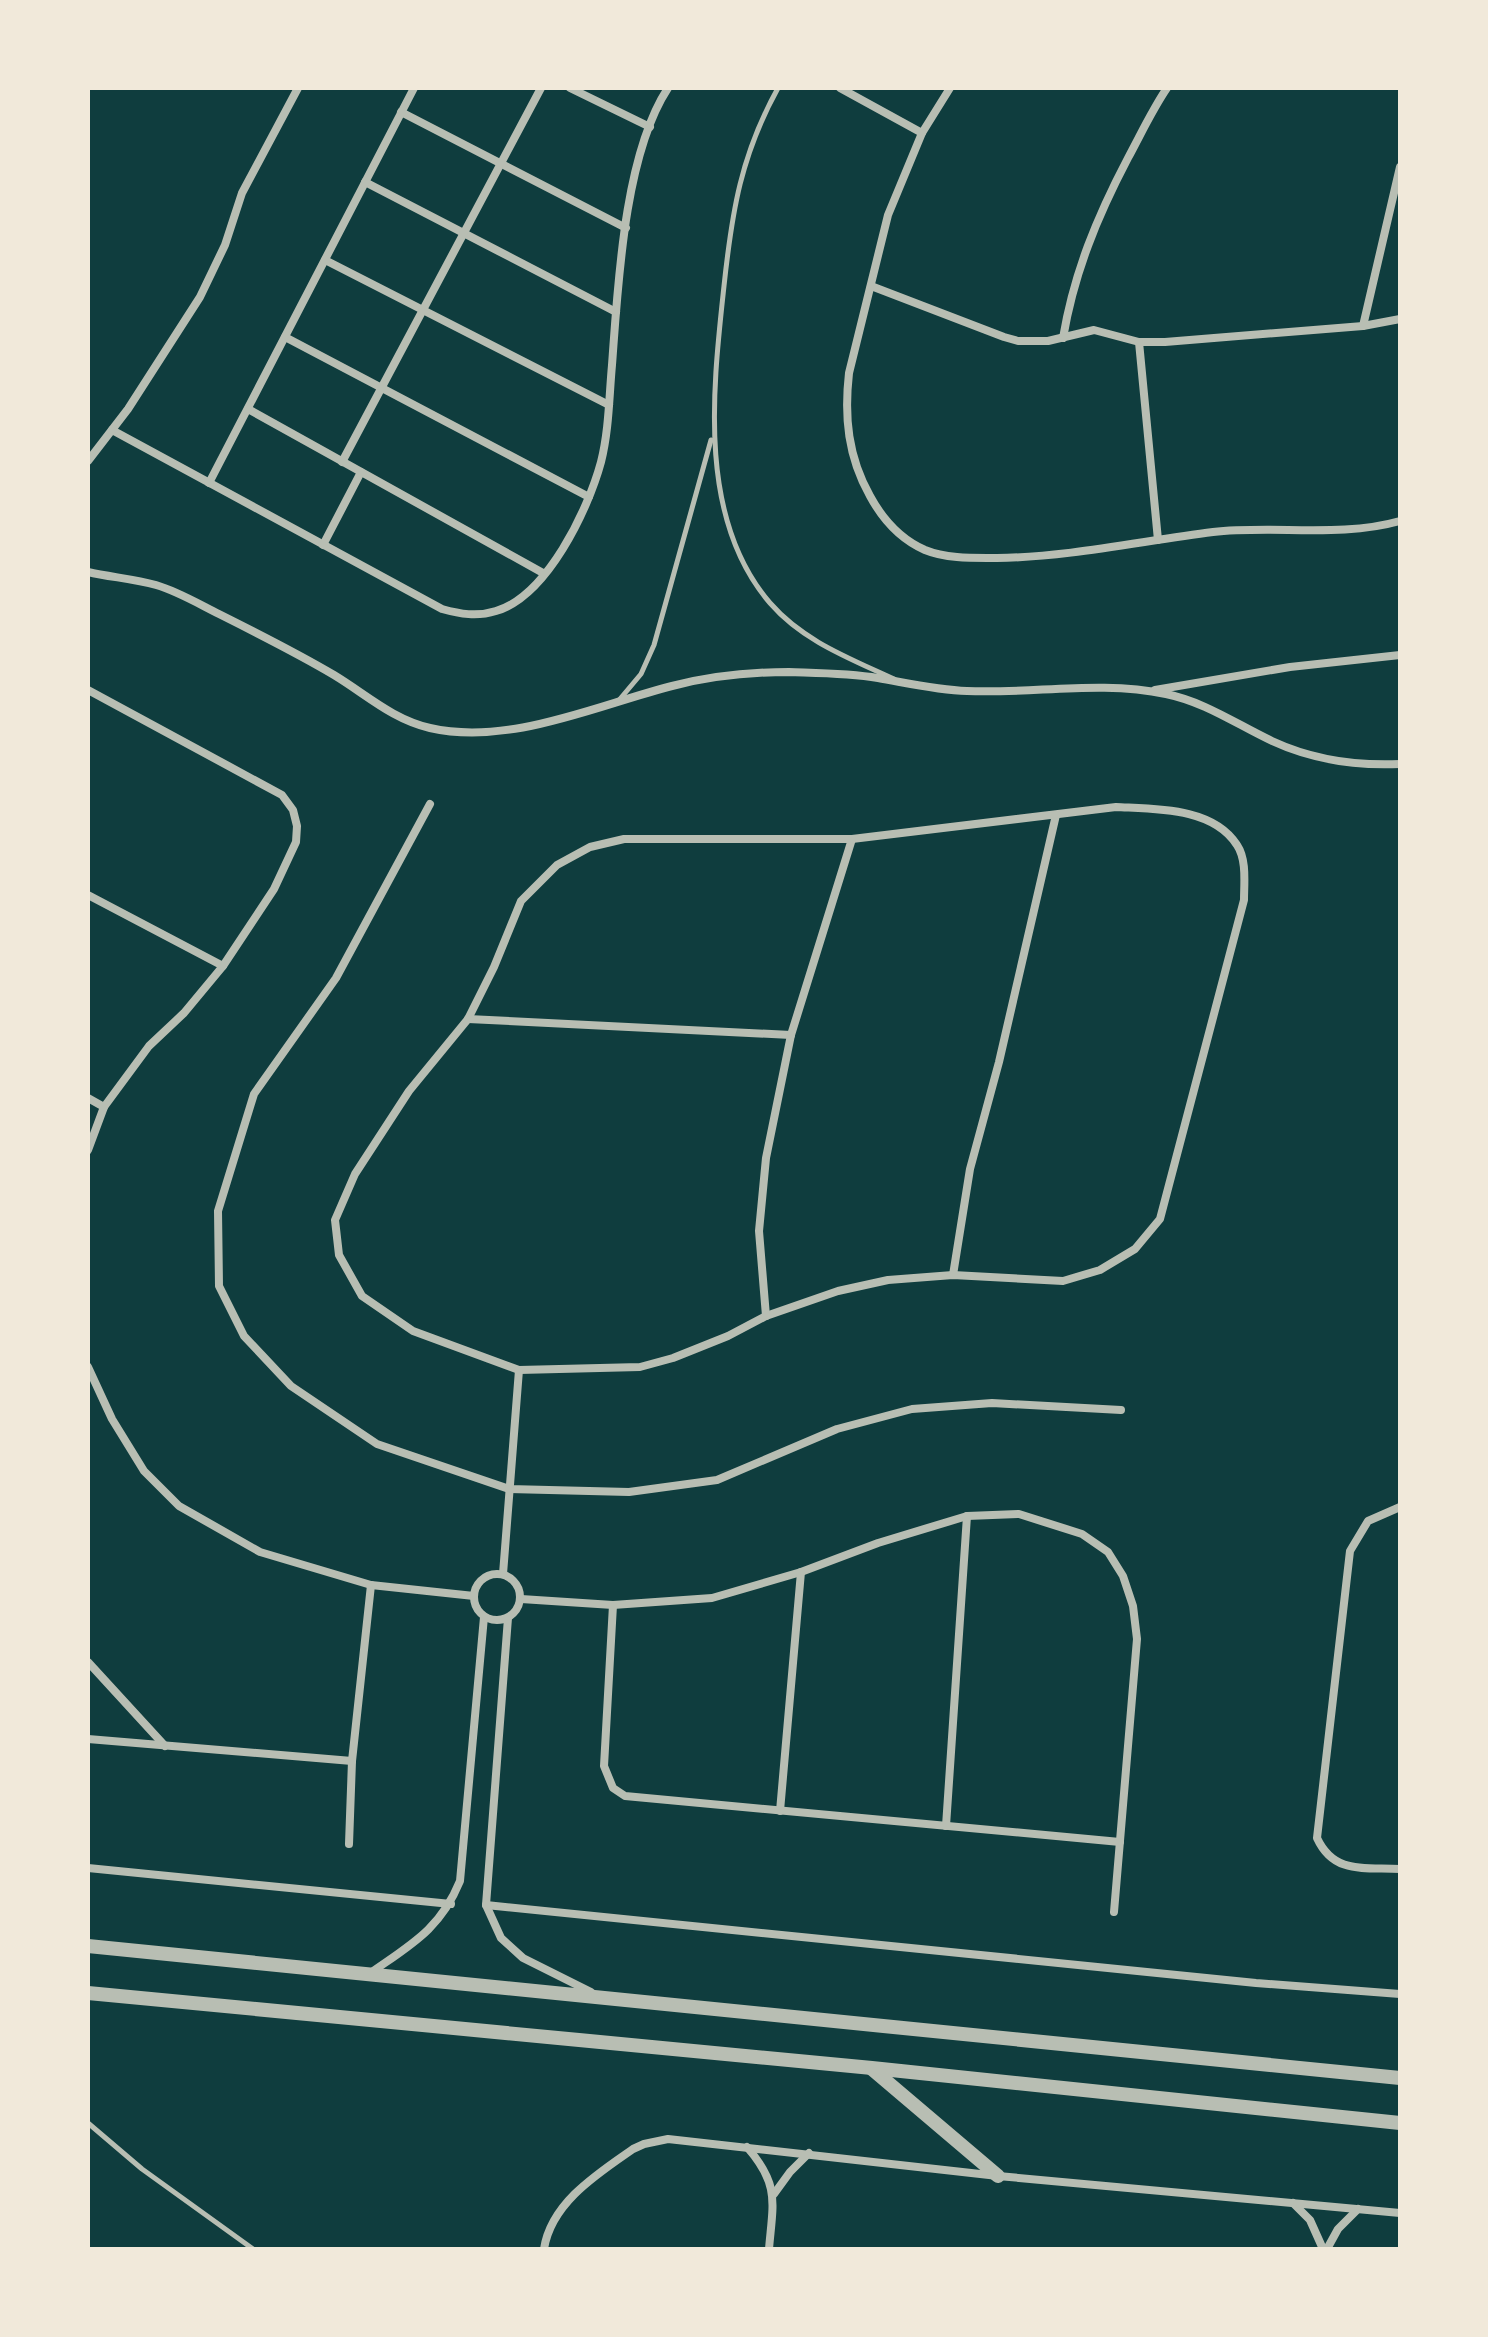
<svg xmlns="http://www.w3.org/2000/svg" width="1488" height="2337" font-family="'DejaVu Sans',sans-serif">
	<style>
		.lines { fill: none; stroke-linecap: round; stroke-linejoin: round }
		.service { stroke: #b8beb3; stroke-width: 5 }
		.minor { stroke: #b8beb3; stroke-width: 8 }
		.tertiary { stroke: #b8beb3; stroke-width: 14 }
	</style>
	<rect width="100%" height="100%" fill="#0f3d3e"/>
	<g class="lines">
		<g class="service">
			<path d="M778,88C741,155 732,211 724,286C713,388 697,518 770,603C803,641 849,658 894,679"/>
			<path d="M620,699L641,674L654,645L711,440"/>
			<path d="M88,2123L142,2169L253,2249"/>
		</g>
		<g class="minor">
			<path d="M570,88L650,127"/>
			<path d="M840,88L922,133L950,88"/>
			<path d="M401,112L626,228"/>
			<path d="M922,133L888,215L849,373C844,417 848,457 870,496C883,520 900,539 925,550C947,559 973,558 997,558C1070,557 1141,541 1213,532C1275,525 1340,538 1400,521"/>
			<path d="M365,182L616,312"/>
			<path d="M325,260L609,405"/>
			<path d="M871,286L1004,337L1018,341H1048L1094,330L1139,342H1165L1363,326L1400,167"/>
			<path d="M1363,326L1400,319"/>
			<path d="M285,337L589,497"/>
			<path d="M1063,338C1074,273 1097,217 1128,158C1141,134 1152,110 1167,88"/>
			<path d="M1139,342L1158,540"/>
			<path d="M248,409L543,573"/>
			<path d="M112,430L442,609C460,614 477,617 496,611C547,596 588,510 601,462C609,430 609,398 612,365C618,285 624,155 668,88"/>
			<path d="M88,461L128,409L200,297L225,245L242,193L298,88"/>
			<path d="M342,462L541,88"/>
			<path d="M209,483L414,88"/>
			<path d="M323,545L361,472"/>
			<path d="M88,572C110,577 134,579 156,585C177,591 199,604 219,614C257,633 297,653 334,675C367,695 392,719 430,728C510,746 597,705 672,686C710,676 750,672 789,672C818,673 848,673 878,678C907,683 937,690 967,691C1034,694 1100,680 1166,694C1205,702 1236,724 1272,741C1313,760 1356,766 1400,764"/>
			<path d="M88,690L282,795L293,810L297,826L296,842L274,889L223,966L184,1013L149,1046L104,1107L88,1150"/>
			<path d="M1155,690L1290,667L1400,655"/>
			<path d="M430,804L336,978L254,1094L218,1211L219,1286L244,1336L291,1386L377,1444L509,1489L629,1492L717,1480L837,1429L912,1409L992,1403L1121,1410"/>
			<path d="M1116,807C1155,809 1213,807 1237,845C1247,860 1244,883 1244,900L1160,1219L1135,1249L1100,1270L1063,1281L953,1275L888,1280L838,1291L766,1316L728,1336L673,1358L640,1367L519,1370L413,1331L362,1296L339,1255L335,1220L355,1174L409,1091L468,1019L494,967L521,901L557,865L590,847L624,839H852Z"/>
			<path d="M88,895L223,966"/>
			<path d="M468,1019L791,1035"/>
			<path d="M88,1098L104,1107"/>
			<path d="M953,1275L970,1169L999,1062L1056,815"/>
			<path d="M766,1316L759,1231L766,1158L791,1035L852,839"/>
			<path d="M88,1367L112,1419L144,1471L179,1506L260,1552L371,1585L474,1596"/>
			<path d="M1400,1507L1368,1521L1350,1551L1317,1838C1334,1875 1365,1867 1400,1869"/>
			<circle cx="497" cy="1597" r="23"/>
			<path d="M503,1574L519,1370"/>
			<path d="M521,1599L613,1605L712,1598L801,1572L878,1543L967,1516L1019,1514L1082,1534L1108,1552L1123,1576L1133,1606L1137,1639L1114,1912"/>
			<path d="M613,1605L604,1766L613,1788L625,1796L1120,1842"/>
			<path d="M508,1618L486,1905L501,1938L523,1958L591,1992"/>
			<path d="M88,1662L165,1746"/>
			<path d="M88,1739L352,1761L371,1585"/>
			<path d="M780,1811L801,1572"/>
			<path d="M946,1826L967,1516"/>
			<path d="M349,1844L352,1761"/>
			<path d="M88,1868L451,1904"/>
			<path d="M486,1905L1256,1983L1400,1994"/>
			<path d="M369,1974C410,1945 440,1930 460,1881L484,1617"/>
			<path d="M747,2147C780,2185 773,2202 769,2249"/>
			<path d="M774,2194L790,2172L809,2153"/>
			<path d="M1293,2203L1310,2220L1323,2249"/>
			<path d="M544,2249C551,2203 597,2174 633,2149L644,2144L668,2139L998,2176L1400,2213"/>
			<path d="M1327,2249L1338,2229L1358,2209"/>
		</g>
		<g class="tertiary">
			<path d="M88,1946L1400,2078"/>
			<path d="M88,1993L872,2068L1400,2123"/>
			<path d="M872,2069L998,2176"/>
		</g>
	</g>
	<rect width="1488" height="2337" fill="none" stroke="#f1e9da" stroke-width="180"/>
</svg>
